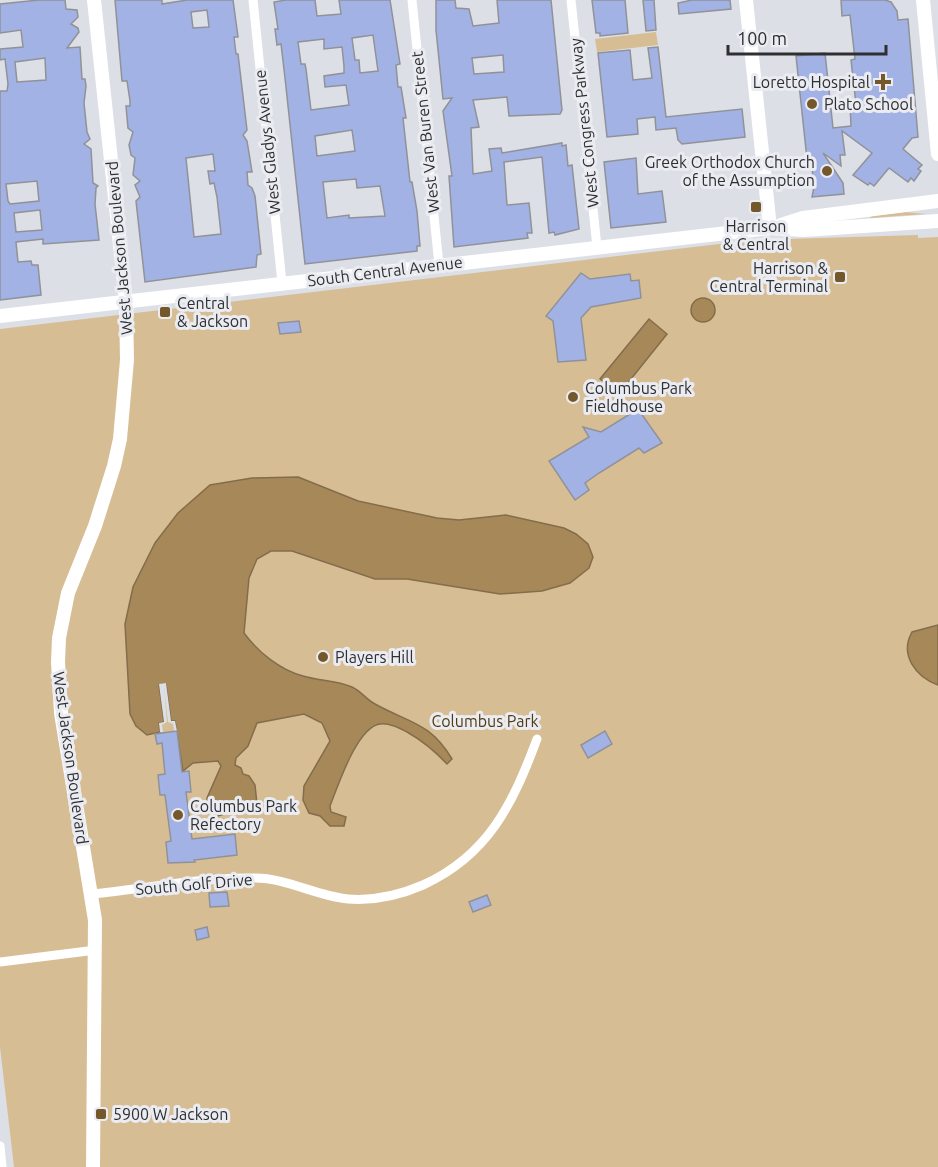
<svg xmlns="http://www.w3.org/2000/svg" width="938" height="1167" font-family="Ubuntu,sans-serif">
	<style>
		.green { fill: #d7bd94 }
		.water { fill: #a78858; stroke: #836d4c; stroke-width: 1.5 }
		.pier { fill: #dcdfe5 }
		.building { fill: #a3b2e5; stroke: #909298; stroke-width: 1.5; fill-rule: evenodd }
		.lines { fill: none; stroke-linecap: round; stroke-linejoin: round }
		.street { stroke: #fff; stroke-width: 9 }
		.secondary { stroke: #fff; stroke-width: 14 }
		.poi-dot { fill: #74582b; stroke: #eaecf2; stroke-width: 2 }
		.labels { text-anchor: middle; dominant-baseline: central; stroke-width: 6; stroke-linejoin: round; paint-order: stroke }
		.poi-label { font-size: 16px; fill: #2e2f31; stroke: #eaecf2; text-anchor: start }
		.street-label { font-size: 16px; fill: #2e2f31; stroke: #eaecf2 }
		.park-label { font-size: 16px; fill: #513a13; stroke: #eaecf2 }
	</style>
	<rect width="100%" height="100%" fill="#dcdfe5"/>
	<g class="green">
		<path d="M656,32L658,45L597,52L595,39Z"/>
		<path d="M905,212L926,214L870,218L872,216Z"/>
		<path d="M918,235V238L938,237V1167H14L0,1047V329L753,240Z"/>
	</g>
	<g class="water">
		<circle cx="703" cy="310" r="12"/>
		<path d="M649,319L667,334L619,394L600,379Z"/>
		<path d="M298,477L358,501L437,518L459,520L506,515L564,528L576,534L588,544L593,557L589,568L570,583L542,591L500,594L407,579H375L292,551H271L257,559L249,578L244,633C258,652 280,670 303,676C319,681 336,680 352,687C361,691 367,700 375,704C409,723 430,722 452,759L447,764C434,750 423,741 407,732C399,728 390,723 380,724C357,727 338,786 330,806L331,812L346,817L344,826H330L320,816L309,813L303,800L304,786L330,741L322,723L304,714L257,723L248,746L236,758L235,765L241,768L243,774L249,776L255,785L257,804L215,817L207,809V798L221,766L218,761L193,763L183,771L175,721H171L166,684L159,685L164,722L159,723L160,732L147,735L136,726L130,714L125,624L133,587L155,543L178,513L210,485L252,478Z"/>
		<path d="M938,625V685C916,677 899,655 912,632Z"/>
	</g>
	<path class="pier" d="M166,683L171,721H175L177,731H174L173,724L168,722L164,687L167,722L162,725L163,732H160L159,723L164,722L159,684Z"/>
	<g class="building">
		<path d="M39,0H65L66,9L77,10L78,17L71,24L78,28L79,32L67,48L80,47L82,79H85L86,86L84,103L87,132L90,139L84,144L91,149L93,183L98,186L96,188L95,204L99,240L43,244V239L16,242L18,262L31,261L32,265H38L41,295L0,300V91H7L8,84L5,59L0,60V49L23,47L21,30L0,33V4ZM45,58L46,80L17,82L15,62ZM37,181L39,201L10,204L8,201L6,184ZM40,210L42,230L16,232L14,213Z"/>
		<path d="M115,0H162V4L187,0H233L238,37H234L236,54H238L247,130L243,135L247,141L249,153L252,172H247L248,185L252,188L255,196L261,254L257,255L256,267L145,282L136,201L140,197L135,185L140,181L133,175L135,158L131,155L129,145L133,132L128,128L126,106H130V101L127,81H122ZM207,10L209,27L193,28L191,12ZM213,154L215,171H208L210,184L214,183L217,197L221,234L194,237L186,158Z"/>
		<path d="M286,0H315L317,16L341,14L339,0H390L400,64L396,65L398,87H401L406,118H403L410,182H412L417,211L420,246H417V251L305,264L285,78L281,44L277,45L275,29H278L274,2ZM373,35L378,71L360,73L359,60H355L352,38ZM324,39V49L342,47L344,66V73L324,76L325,87L346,85L349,105L311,110L306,69L305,64H301L298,42ZM352,130L355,151L317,156L315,136ZM356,179L357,188L380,186L385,216L349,218V215L327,218L323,182Z"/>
		<path d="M436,0H455L456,8L469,9L473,26L499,23L497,0H551L562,110L560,114L509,116L507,97L473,100L479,127L471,128L473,174L492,171L489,149L501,148L502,153L562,143V146L566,145L568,166L572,165L579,229L555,235L554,232L549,233L542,157L504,162L507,205L529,203L532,233H527L528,238L454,247L449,176H452L443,111L452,98L443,99L436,30ZM503,55L504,72L474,74L472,58Z"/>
		<path d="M592,0H625L628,33L600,36V33H596Z"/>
		<path d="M643,0H654L656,30L646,31Z"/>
		<path d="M692,0H730L731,9L679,14L678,3Z"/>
		<path d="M841,0H885L891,2L897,11L898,20L908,19L918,137L912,138L903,149L922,165L918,169L921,171L914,181L911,178L908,182L889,168L874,186L870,183L868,185L853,175L872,153L842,131L845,155H840L841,166L823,153L843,183L844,194L812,197L814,187L811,159H807L796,56L825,53L833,128L851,126L850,105L856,104L851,60L855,59L850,15L842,16Z"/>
		<path d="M658,47L666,117L742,109L745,137L682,144L678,140L676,128L656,130L655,117L637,119L638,134L607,137L598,53L630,50L633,80L652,78L648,48Z"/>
		<path d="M636,158L638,194L662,191L666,222L611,228L604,162Z"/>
		<path d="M581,273L590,279L630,274L631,281L639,280L641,298L591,307L581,318L586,360L558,362L553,321L546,316Z"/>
		<path d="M299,321L301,332L280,334L278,323Z"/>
		<path d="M638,409L662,443L644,453L639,448L599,473L585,483L589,490L575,500L549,461L589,437L583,427L601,432Z"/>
		<path d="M177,731L182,772L189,771L191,792H186L192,839L235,834L237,855L194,860L195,862L168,863L166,842L171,841L165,795H160L158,775L165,774L162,743L157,744L155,734Z"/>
		<path d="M605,731L612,744L588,758L581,745Z"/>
		<path d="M227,892L229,906L210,907L209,893Z"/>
		<path d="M487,895L491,905L473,912L469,902Z"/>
		<path d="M207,927L209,937L197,940L195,930Z"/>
	</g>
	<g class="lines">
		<g class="street">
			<path d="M253,0L282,283"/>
			<path d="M412,0L439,265"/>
			<path d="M571,0L597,247"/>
			<path d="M92,894C145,889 201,877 255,878C287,878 316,896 348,899C374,901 400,895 423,885C489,855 513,803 537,739"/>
			<path d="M0,962L96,950"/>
			<path d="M0,1146L2,1167"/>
		</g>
		<g class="secondary">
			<path d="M746,0L770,228"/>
			<path d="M923,0L938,154"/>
			<path d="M781,225L803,218L938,201"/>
			<path d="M0,316L770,228L804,230L938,221"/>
			<path d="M93,1167L95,920L61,713L58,662L59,638L68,593L95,526L114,466L120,439L127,360L126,302L94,0"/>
		</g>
	</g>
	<g class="poi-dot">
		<path d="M880 73h6v6h6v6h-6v6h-6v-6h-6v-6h6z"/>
		<circle cx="812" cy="104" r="6"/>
		<circle cx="827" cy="171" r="6"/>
		<rect x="750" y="201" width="12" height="12" rx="3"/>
		<rect x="834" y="271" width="12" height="12" rx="3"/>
		<rect x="159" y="306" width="12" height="12" rx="3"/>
		<circle cx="573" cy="397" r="6"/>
		<circle cx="323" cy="657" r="6"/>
		<circle cx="178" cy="815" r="6"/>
		<rect x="95" y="1108" width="12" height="12" rx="3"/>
	</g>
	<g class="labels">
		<g class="poi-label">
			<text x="870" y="82" text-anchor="end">Loretto Hospital</text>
			<text x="824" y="104">Plato School</text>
			<text x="815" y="162" text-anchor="end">Greek Orthodox Church<tspan x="815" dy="18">of the Assumption</tspan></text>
			<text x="756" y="226" text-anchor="middle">Harrison<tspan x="756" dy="18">&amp; Central</tspan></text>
			<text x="828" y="268" text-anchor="end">Harrison &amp;<tspan x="828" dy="18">Central Terminal</tspan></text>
			<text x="177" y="303">Central<tspan x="177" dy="18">&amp; Jackson</tspan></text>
			<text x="585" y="388">Columbus Park<tspan x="585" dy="18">Fieldhouse</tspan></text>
			<text x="335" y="657">Players Hill</text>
			<text x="190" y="806">Columbus Park<tspan x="190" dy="18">Refectory</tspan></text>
			<text x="113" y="1114">5900 W Jackson</text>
		</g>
		<g class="street-label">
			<text transform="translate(584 123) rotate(-96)">West Congress Parkway</text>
			<text transform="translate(425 132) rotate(-96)">West Van Buren Street</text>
			<text transform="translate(267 142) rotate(-96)">West Gladys Avenue</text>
			<text transform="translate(119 248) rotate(-95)">West Jackson Boulevard</text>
			<text transform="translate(385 271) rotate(-7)">South Central Avenue</text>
			<text transform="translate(71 758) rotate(82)">West Jackson Boulevard</text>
			<text transform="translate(194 884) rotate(-5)">South Golf Drive</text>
		</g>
		<g class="park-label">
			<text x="485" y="721">Columbus Park</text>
		</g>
	</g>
	<path d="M728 45v9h158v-9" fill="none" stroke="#2e2f31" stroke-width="3"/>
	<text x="737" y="45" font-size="18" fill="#2e2f31" stroke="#eaecf2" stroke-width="4.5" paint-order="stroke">100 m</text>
</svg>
